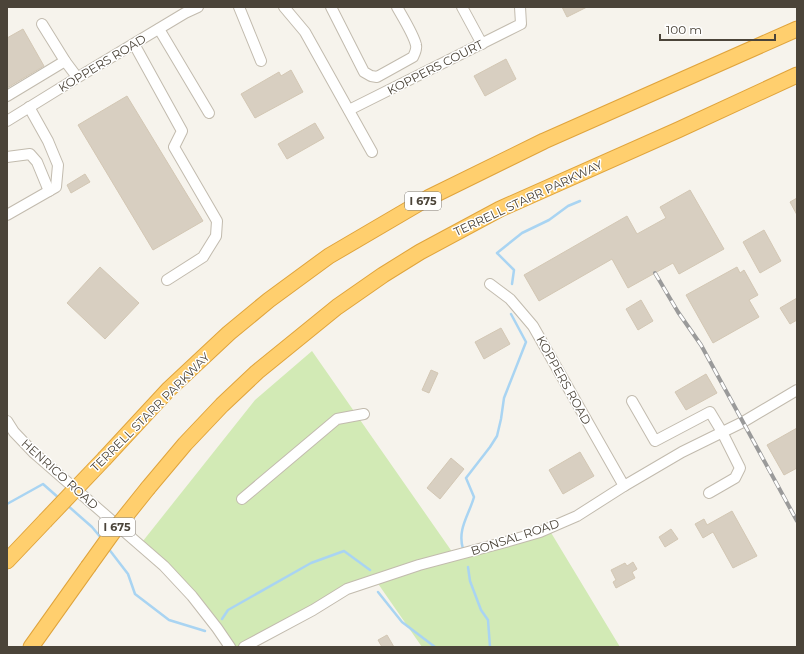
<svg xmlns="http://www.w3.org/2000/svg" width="804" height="654" font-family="Montserrat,sans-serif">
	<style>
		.green { fill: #d2eab5 }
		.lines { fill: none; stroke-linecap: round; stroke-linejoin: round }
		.stream { stroke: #a9d4f2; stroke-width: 2.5 }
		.building { fill: #d8cfc1; stroke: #d3c7b4 }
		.minor-casing { stroke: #c2bbae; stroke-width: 12 }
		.highway-casing { stroke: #e0a43c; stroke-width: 17 }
		.minor { stroke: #fff; stroke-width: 10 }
		.highway { stroke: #ffcf6e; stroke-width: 15 }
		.rail-casing { stroke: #9a9a9a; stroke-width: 4 }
		.rail { stroke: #fff; stroke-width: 2.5; stroke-dasharray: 8; stroke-linecap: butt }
		.highway-bridge-casing { stroke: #e0a43c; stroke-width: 17; stroke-linecap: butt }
		.highway-bridge { stroke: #ffcf6e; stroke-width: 15 }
		.labels { text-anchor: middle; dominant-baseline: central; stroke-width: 3; stroke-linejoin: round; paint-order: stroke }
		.shield { fill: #fff; stroke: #817c74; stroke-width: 1 }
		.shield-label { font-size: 11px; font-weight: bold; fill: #4b4439 }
		.street-label { font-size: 12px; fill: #4b4439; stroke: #fff }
	</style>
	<rect width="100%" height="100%" fill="#f6f3ec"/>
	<path class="green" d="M312,351L455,556L550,531L620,647H422L372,575L239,647H230L198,601L139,546L255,400Z"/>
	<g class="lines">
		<g class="stream">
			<path d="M512,284L514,270L497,253L522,233L549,220L568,206L580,201"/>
			<path d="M7,504L43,484L60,499"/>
			<path d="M67,505L92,527L102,539"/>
			<path d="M108,548L128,574L135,594L169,620L205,631"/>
			<path d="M463,549C457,529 469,515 474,497L466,478L490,447L497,436L501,419L504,398L526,342L511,314"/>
			<path d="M468,567L470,581L481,610L488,620L490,647"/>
			<path d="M378,592L402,622L435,647"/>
			<path d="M222,619L228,610L311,563L344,551L370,570"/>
		</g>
	</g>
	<g class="building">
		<path d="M562,7H587L567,17Z"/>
		<path d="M23,29L44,66L7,88V38Z"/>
		<path d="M506,59L516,79L485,96L474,76Z"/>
		<path d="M291,70L303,92L255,118L241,94L279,72L281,76Z"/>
		<path d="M127,96L203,221L153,250L78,125Z"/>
		<path d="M315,123L324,138L287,159L278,144Z"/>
		<path d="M85,174L90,182L71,193L67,185Z"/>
		<path d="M690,190L724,249L679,274L673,263L628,288L612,259L539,301L524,275L627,216L637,234L666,218L660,207Z"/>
		<path d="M797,198V215L790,202Z"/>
		<path d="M764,230L781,261L760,273L743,242Z"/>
		<path d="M100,267L139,303L105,339L67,303Z"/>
		<path d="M737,267L740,273L744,270L758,295L749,300L759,317L713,343L686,295Z"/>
		<path d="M797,298V320L790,324L780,308Z"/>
		<path d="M641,300L653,321L638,330L626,309Z"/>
		<path d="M501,328L510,344L484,359L475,342Z"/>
		<path d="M431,370L438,373L429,393L422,390Z"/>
		<path d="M706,374L717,393L686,410L675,392Z"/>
		<path d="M797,428V468L784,475L767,445Z"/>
		<path d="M580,452L594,476L563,494L549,470Z"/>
		<path d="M451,458L464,469L440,499L427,488Z"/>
		<path d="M732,511L757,556L733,568L713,532L703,538L695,524L704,519L707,525Z"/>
		<path d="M671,529L678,539L665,547L659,537Z"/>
		<path d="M633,562L637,569L632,572L635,578L616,588L613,582L616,580L611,570L625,563L627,566Z"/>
		<path d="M387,635L394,647H382L378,640Z"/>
	</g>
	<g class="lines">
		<g class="minor-casing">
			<g id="minor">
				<path d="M239,7L261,61"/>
				<path d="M284,7L305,32L372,152"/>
				<path d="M331,7L364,72L371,76L377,77L413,57C415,53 417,49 416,45C414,35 402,16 397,7"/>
				<path d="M462,7L482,44"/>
				<path d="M42,24L65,61"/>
				<path d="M159,29L209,113"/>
				<path d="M134,44L182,131L174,147L217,221L216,236L203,257L167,280"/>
				<path d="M7,96L65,61L77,77"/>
				<path d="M349,110L521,24L520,7"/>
				<path d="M7,121L75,79L185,13L198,7"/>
				<path d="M7,157L30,154L37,162L49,191"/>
				<path d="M7,215L56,187L58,165L48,141L29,107"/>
				<path d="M490,284L510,299L533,326L624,486"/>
				<path d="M632,401L655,441L710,412L722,432L740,468L735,478L709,493"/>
				<path d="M7,421L14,432L34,453L164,566L192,596L217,628L230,647"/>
				<path d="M242,499L337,419L364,414"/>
				<path d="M244,647L313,610L347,589L419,565L509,541L540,532L577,516L624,486L682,452L743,422L797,390"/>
			</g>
		</g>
		<g class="highway-casing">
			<g id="highway">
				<path d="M105,458L168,390L229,333L269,300L329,256L428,198L544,141L797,29"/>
				<path d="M148,488L185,444L222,405L257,372L337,307L383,275L420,252L500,209L678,130L797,75"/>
				<path d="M7,561L45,521"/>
				<path d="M31,647L88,567"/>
			</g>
		</g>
		<use href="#minor" class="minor"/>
		<use href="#highway" class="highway"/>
		<g class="rail-casing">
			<path id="rail" d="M655,273L678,312L701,345L797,521"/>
		</g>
		<use href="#rail" class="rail"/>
		<g class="highway-bridge-casing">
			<g id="highway-bridge">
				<path d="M45,521L105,458"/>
				<path d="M88,567L116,528L148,488"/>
			</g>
		</g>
		<use href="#highway-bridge" class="highway-bridge"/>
	</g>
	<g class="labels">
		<g class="shield">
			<rect x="405" y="192" width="36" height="18" rx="3"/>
			<rect x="99" y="518" width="36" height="18" rx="3"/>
		</g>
		<g class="shield-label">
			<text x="423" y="201">I 675</text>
			<text x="117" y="527">I 675</text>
		</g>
		<g class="street-label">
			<text transform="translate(102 63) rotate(-31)">KOPPERS ROAD</text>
			<text transform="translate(435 67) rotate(-27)">KOPPERS COURT</text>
			<text transform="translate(528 198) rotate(-25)">TERRELL STARR PARKWAY</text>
			<text transform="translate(564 380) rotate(61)">KOPPERS ROAD</text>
			<text transform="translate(150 412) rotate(-45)">TERRELL STARR PARKWAY</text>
			<text transform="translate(60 474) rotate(42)">HENRICO ROAD</text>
			<text transform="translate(515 537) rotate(-18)">BONSAL ROAD</text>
		</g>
	</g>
	<rect width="804" height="654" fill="none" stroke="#4b4439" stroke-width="16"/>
	<path d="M660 34v6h115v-6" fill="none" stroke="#4b4439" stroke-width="2"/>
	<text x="666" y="34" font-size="12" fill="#4b4439" stroke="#ffffff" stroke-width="3" paint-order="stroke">100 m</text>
</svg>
